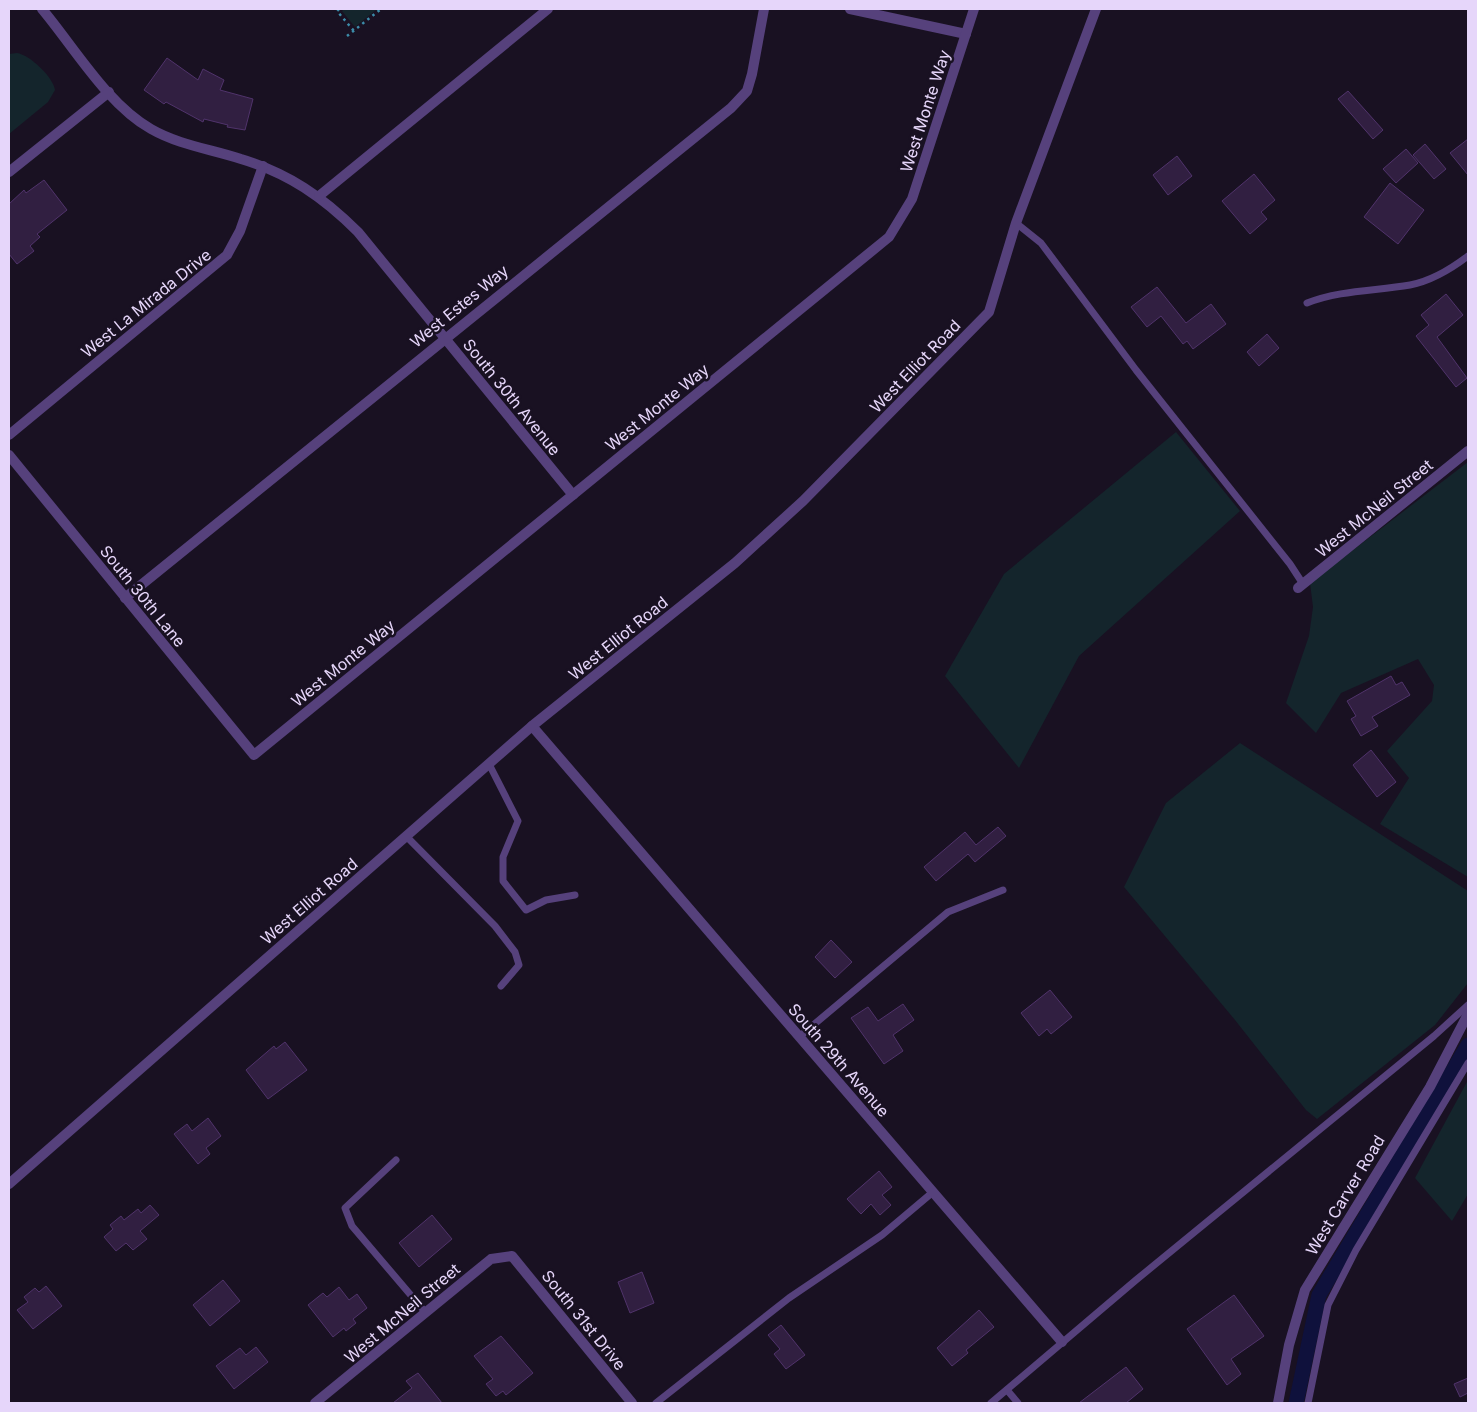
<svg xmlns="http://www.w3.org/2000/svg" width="1477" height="1412" font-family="Inter,sans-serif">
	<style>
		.green { fill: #14252c }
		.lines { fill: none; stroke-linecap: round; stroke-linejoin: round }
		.canal { stroke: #0f113c; stroke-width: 15 }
		.building { fill: #311f41; stroke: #50336b }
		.path { stroke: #3c8ca9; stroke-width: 2.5; stroke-dasharray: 2.5 4; stroke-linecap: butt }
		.lane { stroke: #56417c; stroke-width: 7 }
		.street { stroke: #56417c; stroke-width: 10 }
		.labels { text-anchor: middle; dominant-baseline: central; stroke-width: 5; stroke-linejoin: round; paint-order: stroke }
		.street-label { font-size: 16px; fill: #e6d6fa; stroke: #191122 }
	</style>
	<rect width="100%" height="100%" fill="#191122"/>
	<g class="green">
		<path d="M344,9H375L376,10L355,27L342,11Z"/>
		<path d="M17,53C30,55 53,77 55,90L48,102L9,134V54Z"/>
		<path d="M1176,432L1240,511L1079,656L1019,768L945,676L1004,574Z"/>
		<path d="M1468,462V877L1380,824L1409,778L1387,751L1432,701L1434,685L1418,659L1341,693L1316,733L1286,703L1309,636L1313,607L1310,583Z"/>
		<path d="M1240,743L1468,891V983L1435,1025L1317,1119L1306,1110L1235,1020L1124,887L1166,803Z"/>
		<path d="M1468,1080V1194L1452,1221L1415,1178Z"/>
	</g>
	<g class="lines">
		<path class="canal" d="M1296,1403L1319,1295L1468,1045"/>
	</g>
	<g class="building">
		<path d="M167,58L198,80L203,69L224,80L220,90L253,99L245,130L227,127L228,125L204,119L203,122L166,102L164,104L144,90Z"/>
		<path d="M1348,91L1383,130L1373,139L1338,99Z"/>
		<path d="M1468,139V175L1450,153Z"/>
		<path d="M1425,144L1446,169L1434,179L1413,155Z"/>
		<path d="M1406,149L1418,163L1396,183L1383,169Z"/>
		<path d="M1177,156L1192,176L1168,195L1153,175Z"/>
		<path d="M1254,174L1275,200L1261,212L1267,219L1250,234L1222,201Z"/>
		<path d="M44,180L67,210L37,234L40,237L30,246L34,251L17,264L9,254V204L24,190L26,193Z"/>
		<path d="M1390,183L1424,210L1398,244L1364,217Z"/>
		<path d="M1157,287L1186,323L1211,304L1226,324L1193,349L1187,341L1183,344L1161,316L1147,327L1131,307Z"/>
		<path d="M1446,294L1463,315L1437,337L1467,378L1456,387L1416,336L1429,325L1421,315Z"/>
		<path d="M1267,334L1279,348L1259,366L1247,352Z"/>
		<path d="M1391,676L1396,685L1402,682L1410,695L1372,717L1378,726L1361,736L1351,719L1356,716L1347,701Z"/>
		<path d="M1371,750L1396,782L1377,797L1353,765Z"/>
		<path d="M998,827L1006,836L975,862L968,854L936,881L924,867L965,832L976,845Z"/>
		<path d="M831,940L852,962L835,978L815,957Z"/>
		<path d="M1050,990L1072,1017L1051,1034L1047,1029L1039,1036L1021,1013Z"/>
		<path d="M903,1004L914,1020L893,1035L903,1051L884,1064L851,1018L868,1007L878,1021Z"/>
		<path d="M285,1042L307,1070L268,1099L246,1070L274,1046L276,1049Z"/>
		<path d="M208,1118L221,1136L206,1148L210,1154L198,1164L174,1134L187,1124L192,1131Z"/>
		<path d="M879,1171L892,1187L882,1195L891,1205L880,1215L871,1204L861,1214L847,1199Z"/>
		<path d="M150,1205L159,1215L140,1231L147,1239L133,1250L126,1243L116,1251L104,1237L113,1229L110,1225L121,1216L124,1220L138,1209L141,1213Z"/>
		<path d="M432,1215L452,1239L419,1267L399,1243Z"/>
		<path d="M642,1272L654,1303L630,1313L618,1282Z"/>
		<path d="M223,1280L240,1301L210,1326L193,1305Z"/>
		<path d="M46,1286L62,1306L33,1329L17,1310L28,1302L24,1297L35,1288L39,1292Z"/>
		<path d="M339,1287L349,1300L357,1294L367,1308L353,1319L356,1323L346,1331L344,1328L333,1337L308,1305L323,1293L327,1297Z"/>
		<path d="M1234,1295L1264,1336L1231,1359L1241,1374L1227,1385L1187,1329Z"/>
		<path d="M979,1310L994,1327L966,1350L968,1353L952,1366L937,1348Z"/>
		<path d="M781,1325L805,1355L786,1369L774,1354L780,1349L768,1335Z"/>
		<path d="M501,1336L533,1373L506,1395L503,1391L496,1396L486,1384L493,1379L474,1356Z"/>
		<path d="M256,1347L268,1362L234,1389L216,1366L240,1348L246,1355Z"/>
		<path d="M1126,1367L1143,1389L1126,1403H1079Z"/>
		<path d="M418,1373L442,1403H393L412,1388L406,1381Z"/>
		<path d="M1468,1378V1393L1460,1397L1454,1384Z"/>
	</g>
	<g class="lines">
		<g class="path">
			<path d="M339,9L337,11L354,31"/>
			<path d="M347,36L381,9"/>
		</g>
		<g class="lane">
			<path d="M1016,223L1041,243L1136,370L1290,564L1303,584"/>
			<path d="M1307,303C1340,290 1375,291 1410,285C1431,281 1451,269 1468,256"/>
			<path d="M489,764L518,821L503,857V881L526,910L546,900L575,895"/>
			<path d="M406,836L495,926L515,952L519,965L501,986"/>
			<path d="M799,1037L948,912L1003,890"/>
			<path d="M396,1160L345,1208L352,1226L426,1313"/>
			<path d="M1007,1390L1018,1403"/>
			<path d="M656,1403L789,1298L882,1235L933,1192"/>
			<path d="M991,1403L1136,1280L1434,1036L1468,1005"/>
			<path d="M1308,1403L1328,1305L1356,1250L1468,1063"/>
		</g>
		<g class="street">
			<path d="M42,9C74,47 107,104 151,129C179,145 210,149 241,159C288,173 323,197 358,232L573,495"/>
			<path d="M850,9L966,34"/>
			<path d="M9,172L109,92"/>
			<path d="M319,196L548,9"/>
			<path d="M9,435L227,255L240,231L263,166"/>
			<path d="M9,455L254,755L889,237L912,199L974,9"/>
			<path d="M1298,588L1468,451"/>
			<path d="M125,598L731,108L747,91L752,74L764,9"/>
			<path d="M532,726L1062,1342"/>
			<path d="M9,1184L532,726L735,563L803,501L989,312L1016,223L1096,9"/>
			<path d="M315,1403L491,1259L512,1256L632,1403"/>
			<path d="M1278,1403L1289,1345L1305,1290L1430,1087L1468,1014"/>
		</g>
	</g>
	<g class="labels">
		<g class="street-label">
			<text transform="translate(925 111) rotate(-72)">West Monte Way</text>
			<text transform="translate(146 303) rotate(-39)">West La Mirada Drive</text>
			<text transform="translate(459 306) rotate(-39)">West Estes Way</text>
			<text transform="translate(915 366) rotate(-46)">West Elliot Road</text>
			<text transform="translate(512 397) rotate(51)">South 30th Avenue</text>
			<text transform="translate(657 407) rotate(-39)">West Monte Way</text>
			<text transform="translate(1374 508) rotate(-39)">West McNeil Street</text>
			<text transform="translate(143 596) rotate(51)">South 30th Lane</text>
			<text transform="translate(618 638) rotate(-39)">West Elliot Road</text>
			<text transform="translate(343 663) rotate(-39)">West Monte Way</text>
			<text transform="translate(309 901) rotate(-41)">West Elliot Road</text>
			<text transform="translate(839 1060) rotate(49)">South 29th Avenue</text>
			<text transform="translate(1345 1195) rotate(-59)">West Carver Road</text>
			<text transform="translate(402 1313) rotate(-40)">West McNeil Street</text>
			<text transform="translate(584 1320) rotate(51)">South 31st Drive</text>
		</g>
	</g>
	<rect width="1477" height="1412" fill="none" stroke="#e6d6fa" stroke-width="20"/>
</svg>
